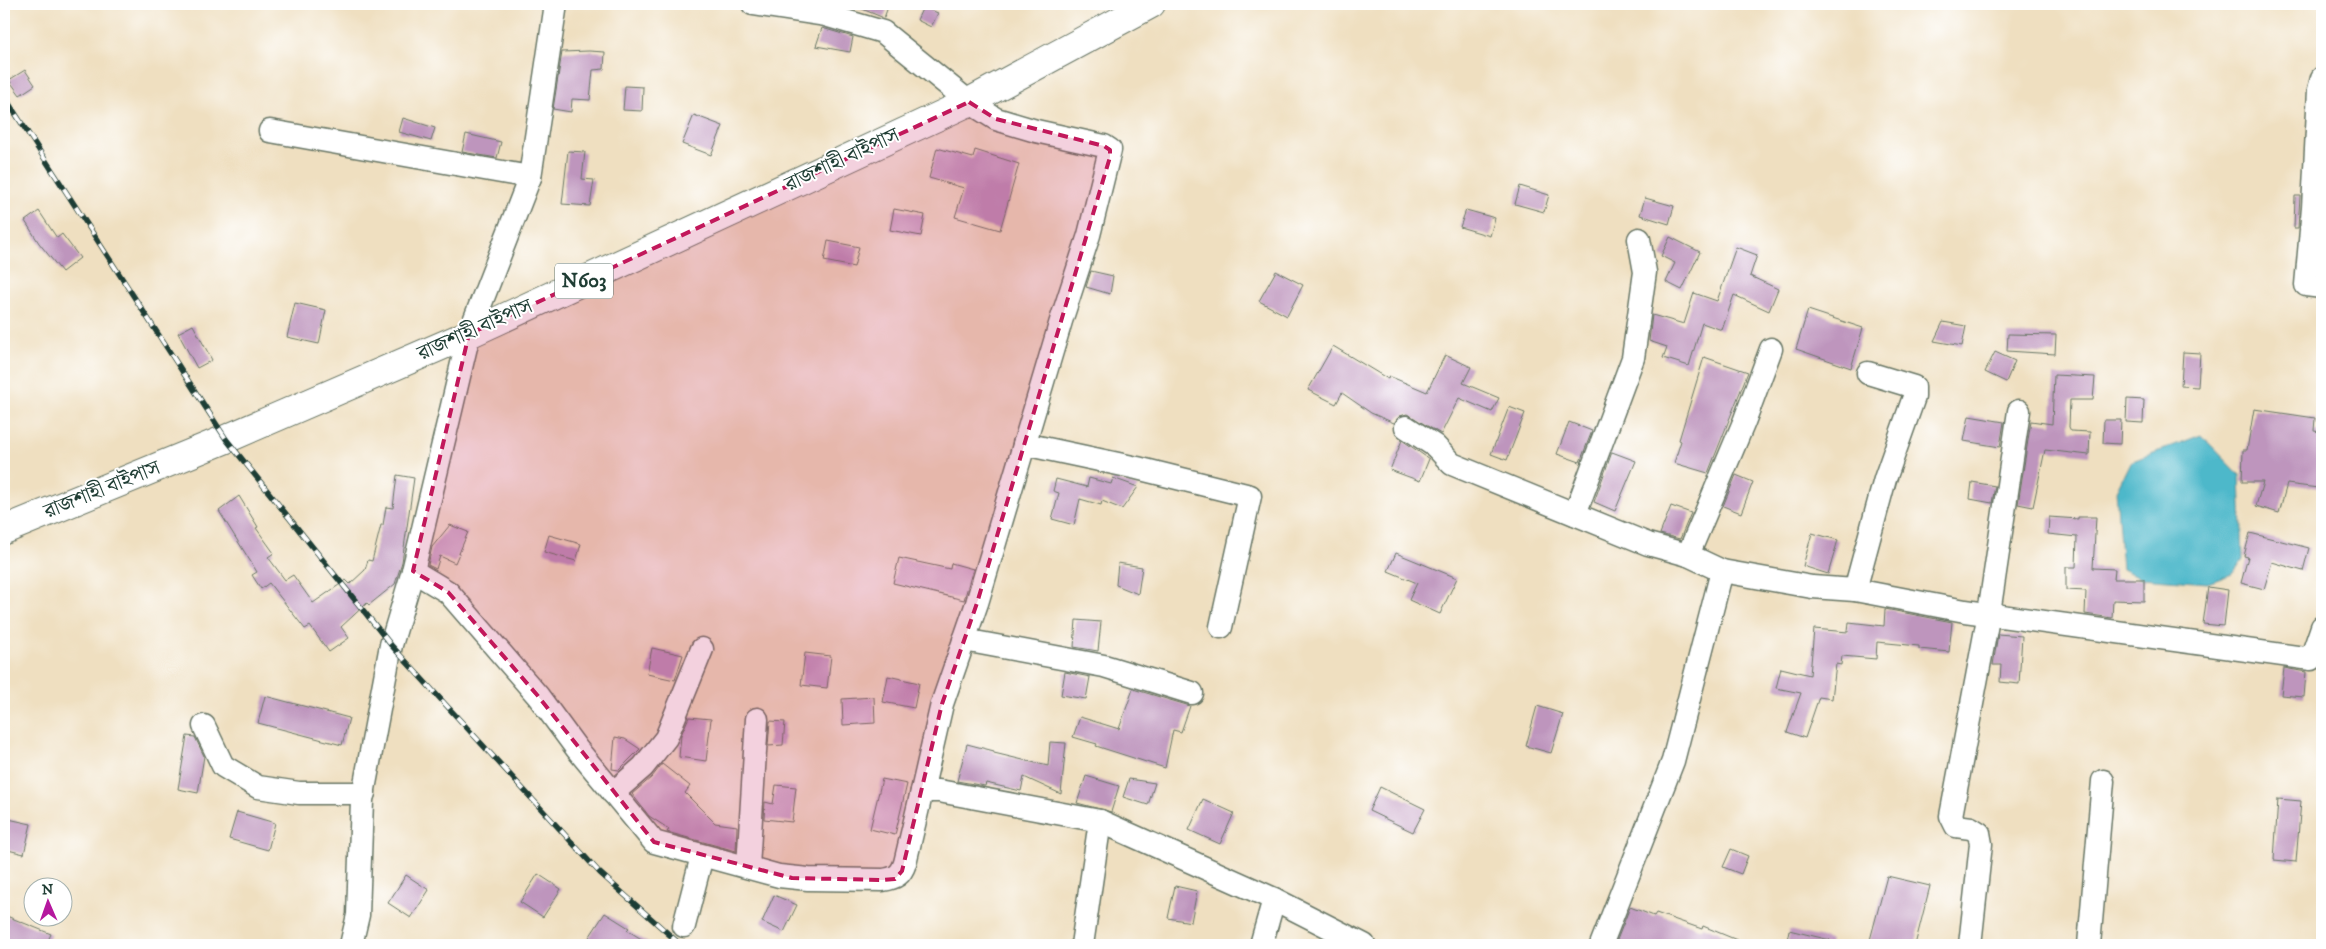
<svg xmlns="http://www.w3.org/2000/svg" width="2326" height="949" font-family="'IM FELL DW Pica','Noto Serif Bengali',serif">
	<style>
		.water { fill: #4db8ca; stroke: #367a7f }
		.building { fill: #be95bd }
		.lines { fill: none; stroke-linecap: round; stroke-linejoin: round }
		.minor-casing { stroke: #687665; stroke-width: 25 }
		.highway-casing { stroke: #687665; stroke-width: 30 }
		.minor { stroke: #fff; stroke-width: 22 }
		.highway { stroke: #fff; stroke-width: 28 }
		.rail-casing { stroke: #1f3d34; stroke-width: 5.5 }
		.rail { stroke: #fff; stroke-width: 4; stroke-dasharray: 11; stroke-linecap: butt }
		.marked { fill: #c2185b; fill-opacity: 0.2; stroke: #c2185b; stroke-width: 4; stroke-dasharray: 10 6; stroke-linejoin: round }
		.labels { text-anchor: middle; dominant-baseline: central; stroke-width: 4; stroke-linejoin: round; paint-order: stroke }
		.shield { fill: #fff; stroke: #627771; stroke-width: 1 }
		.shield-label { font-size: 20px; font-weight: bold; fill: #1f3d34 }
		.street-label { font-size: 21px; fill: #1f3d34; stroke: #fff }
	</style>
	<rect width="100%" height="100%" fill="#fff"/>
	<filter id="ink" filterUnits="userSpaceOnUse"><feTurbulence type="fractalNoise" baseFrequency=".02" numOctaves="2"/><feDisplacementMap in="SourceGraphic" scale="10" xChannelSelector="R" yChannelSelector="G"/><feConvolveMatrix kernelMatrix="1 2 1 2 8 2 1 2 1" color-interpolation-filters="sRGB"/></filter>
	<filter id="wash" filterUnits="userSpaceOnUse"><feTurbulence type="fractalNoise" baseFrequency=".0096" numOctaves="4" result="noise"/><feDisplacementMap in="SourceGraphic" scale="20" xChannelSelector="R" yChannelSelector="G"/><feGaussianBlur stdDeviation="1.12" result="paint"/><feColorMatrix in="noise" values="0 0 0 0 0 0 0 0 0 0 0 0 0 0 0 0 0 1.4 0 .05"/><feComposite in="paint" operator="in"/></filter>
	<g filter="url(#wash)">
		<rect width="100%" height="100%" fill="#efdfc0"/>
		<path class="water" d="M2201,435L2240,475L2243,560L2232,574L2208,583L2141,578L2122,569L2116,491L2130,462Z"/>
		<g id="blocks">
			<g class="building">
				<path d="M850,4H889L884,18Z"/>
				<path d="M923,7L938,13L931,27L917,20Z"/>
				<path d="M822,28L853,37L850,52L816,46Z"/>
				<path d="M589,51L605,52L604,69L593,70L590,100L572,99L571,112L553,109L562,52Z"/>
				<path d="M25,70L35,85L20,95L9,80Z"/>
				<path d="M625,86L643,87L642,111L623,110Z"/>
				<path d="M694,115L723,126L711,155L682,144Z"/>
				<path d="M403,118L435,128L431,141L399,132Z"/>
				<path d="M466,134L501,142L497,158L462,152Z"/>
				<path d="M937,148L973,158L975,150L1019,164L1000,230L955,217L964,188L929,178Z"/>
				<path d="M568,151L585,152L582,179L594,180L590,206L562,204Z"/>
				<path d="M1520,186L1549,195L1544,212L1515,204Z"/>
				<path d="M2295,196H2300L2298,228H2294Z"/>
				<path d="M1645,198L1674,206L1669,224L1640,215Z"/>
				<path d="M894,209L925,215L921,236L890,230Z"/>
				<path d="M1466,210L1495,218L1490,236L1460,227Z"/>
				<path d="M39,211L57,238L62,234L80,258L62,272L39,243L25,221Z"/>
				<path d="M1670,237L1700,252L1682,290L1666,282L1675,263L1661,256Z"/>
				<path d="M828,241L859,247L854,267L824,261Z"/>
				<path d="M1736,247L1757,255L1750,276L1778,289L1769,311L1734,295L1722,330L1702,323L1689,366L1663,358L1667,347L1649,341L1652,315L1684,324L1694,293L1717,301Z"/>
				<path d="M1091,271L1113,276L1110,294L1086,287Z"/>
				<path d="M1276,271L1303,285L1287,316L1259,301Z"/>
				<path d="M295,303L326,310L319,344L287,337Z"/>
				<path d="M1808,310L1863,328L1851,368L1796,349Z"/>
				<path d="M1943,322L1966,326L1962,346L1934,341Z"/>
				<path d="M193,325L212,360L197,368L178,333Z"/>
				<path d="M2008,334L2056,335L2055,354L2007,351Z"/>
				<path d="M1333,346L1388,379L1389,376L1427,392L1445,355L1471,367L1463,383L1499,398L1492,412L1459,398L1441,434L1407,414L1400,416L1394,423L1371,413L1342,393L1336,404L1308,390Z"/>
				<path d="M1995,352L2015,361L2006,382L1985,372Z"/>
				<path d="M2183,352L2200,353L2198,387L2181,386Z"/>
				<path d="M1704,357L1748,372L1708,473L1674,463L1681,441L1679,440Z"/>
				<path d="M2054,375L2095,377L2093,400H2070L2069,427L2071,431L2090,432L2089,455L2045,450L2033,507L2018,504L2031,421L2052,424Z"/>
				<path d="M2127,399L2144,400L2143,423L2126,422Z"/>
				<path d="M1509,407L1525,413L1507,460L1491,454Z"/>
				<path d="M2254,409L2315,418L2314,431L2322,432V470L2318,488L2287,484L2279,513L2256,506L2263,482H2242L2243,450H2247Z"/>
				<path d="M1969,416L2004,422L2000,447L1964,441Z"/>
				<path d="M2104,420H2121L2120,444L2103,443Z"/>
				<path d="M1569,422L1592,431L1580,462L1557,454Z"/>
				<path d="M1402,440L1429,459L1420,481L1390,470Z"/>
				<path d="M1612,452L1636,461L1615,511L1594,502Z"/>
				<path d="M397,475L414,478L402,562L395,584L369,605L367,603L341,627L349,638L329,652L310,626L305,629L269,583L261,589L252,575L257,572L219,511L239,496L258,527L256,528L274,553L268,557L285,580L293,575L313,603L346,580L350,584L365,570L368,560L372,561L381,525H383L386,507L393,508Z"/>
				<path d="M1736,475L1753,482L1741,513L1723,506Z"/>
				<path d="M1089,478L1111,484L1113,478L1138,487L1122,509L1102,501L1101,505L1080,499L1074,525L1052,519L1059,493L1053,491L1056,479L1087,487Z"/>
				<path d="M1972,482L1995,486L1992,503L1970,499Z"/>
				<path d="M1671,506L1691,513L1680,539L1660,534Z"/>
				<path d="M2049,517L2078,519V517H2096L2093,568L2115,569L2114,579H2144V601L2113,600L2112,618L2085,614L2086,591L2066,590V567H2076L2077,537L2048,534Z"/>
				<path d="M450,525L468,532L455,563L440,556L436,569L428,565L432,547Z"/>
				<path d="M1812,533L1838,540L1828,574L1803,566Z"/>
				<path d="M2250,533L2309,548L2303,571L2272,562L2264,589L2241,583L2248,557L2244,556Z"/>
				<path d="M549,535L581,544L576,561L544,552Z"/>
				<path d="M1396,553L1457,578L1440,614L1409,600L1417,583L1388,571Z"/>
				<path d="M899,558L950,569L951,563L973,569L964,600L893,583Z"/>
				<path d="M1118,563L1142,567L1138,594L1116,585Z"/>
				<path d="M2208,587L2228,590L2224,626L2203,624Z"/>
				<path d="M1885,609L1952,622L1949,652L1919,649V646L1877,642L1876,659L1842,656L1841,665L1836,664L1832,699L1819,697L1805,738L1787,732L1801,693L1776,688L1781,668L1810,675L1814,629L1848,632L1849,622L1884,626Z"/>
				<path d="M1076,620L1101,622L1098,651L1074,647Z"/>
				<path d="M1998,634L2022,636L2019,684L2000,682L2001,665H1993Z"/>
				<path d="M652,648L683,655L675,680L647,674Z"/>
				<path d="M805,653L831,656L827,688L801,685Z"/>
				<path d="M2284,668L2306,672L2304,697L2281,695Z"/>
				<path d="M1065,672L1090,677L1086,699L1061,695Z"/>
				<path d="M888,676L919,683L914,708L883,702Z"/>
				<path d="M1133,689L1190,706L1181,732L1173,730L1165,768L1096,746L1097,744L1073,737L1080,717L1119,729Z"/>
				<path d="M265,696L349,718L342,745L258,723Z"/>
				<path d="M874,697L875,723L843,725L842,699Z"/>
				<path d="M1537,706L1563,714L1551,753L1526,746Z"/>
				<path d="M689,717L711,719L706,761L679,757L681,735Z"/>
				<path d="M770,721L785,722L783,745L768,746Z"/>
				<path d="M187,736L195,737L204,756L198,793L178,789Z"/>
				<path d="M615,737L625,739L640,749L619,770L612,769Z"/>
				<path d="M1050,742L1066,743L1061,794L1024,777L1021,791L986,783L985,786L957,781L967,744L994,751V753L1048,766Z"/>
				<path d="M662,764L690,786L685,793L715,823L737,826L736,851L667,832L669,829L649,816L632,794L652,777Z"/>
				<path d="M1086,776L1119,786L1111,812L1077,803Z"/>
				<path d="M882,779L907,784L895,835L870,829Z"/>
				<path d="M1129,779L1155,783L1148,805L1123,797Z"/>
				<path d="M776,785L796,787L792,822L764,819L765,802L773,804Z"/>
				<path d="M1380,787L1425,809L1413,832L1369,811Z"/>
				<path d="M1203,799L1234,813L1220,844L1189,830Z"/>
				<path d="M2278,799L2301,801L2296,862L2274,860Z"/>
				<path d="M237,812L275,823L268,850L229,839Z"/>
				<path d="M4,818L31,824L24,854L4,849Z"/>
				<path d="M1731,849L1748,856L1741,874L1723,867Z"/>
				<path d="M538,874L561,889L543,917L520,902Z"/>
				<path d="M406,875L429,890L411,918L388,903Z"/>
				<path d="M1887,876L1930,886L1915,945H1893L1870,940Z"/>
				<path d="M1175,886L1197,891L1191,922L1168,918Z"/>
				<path d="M774,895L797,905L784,932L762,922Z"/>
				<path d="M1630,907L1654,916L1656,913L1702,929L1703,926L1749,945H1615Z"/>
				<path d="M605,913L629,928L627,930L651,945H584Z"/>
				<path d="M4,915L51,934L46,945H4Z"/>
				<path d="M1789,930L1830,940V945H1786Z"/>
			</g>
		</g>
	</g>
	<g filter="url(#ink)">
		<use href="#blocks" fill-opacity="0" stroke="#687665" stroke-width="1"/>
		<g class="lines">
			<g class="minor-casing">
				<g id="minor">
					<path d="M753,4L825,15L883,32L969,102L996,119L1036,131L1104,146L1110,150L1089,235L1061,321L977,603L942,704L922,791"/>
					<path d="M2322,78L2319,90L2313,208L2306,285L2322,287"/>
					<path d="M270,131L530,177"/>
					<path d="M1406,427L1435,446L1452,464L1648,544L1688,555L1722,571"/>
					<path d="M1024,444L1137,468L1250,496L1221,627"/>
					<path d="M1575,514L1633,358L1645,272L1639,239"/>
					<path d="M1688,555L1744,422L1771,349"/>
					<path d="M413,571L448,592L538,696L577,749L654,842L779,876L808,879L883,880C896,878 901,875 905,863L922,791H939L1100,821L1274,899L1364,945"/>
					<path d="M1855,590L1885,479L1914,397V387L1868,373"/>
					<path d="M964,640L1104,666L1192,693"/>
					<path d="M204,726L223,766L258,787L299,793H364"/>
					<path d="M613,793L643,767L666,738L702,649"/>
					<path d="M748,867L757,719"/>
					<path d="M684,926L702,856"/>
					<path d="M351,945L358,915L362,800L391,645L413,571L469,334L530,177L556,4"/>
					<path d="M1082,945L1100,821"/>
					<path d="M1261,945L1274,899"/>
					<path d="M1601,945L1673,761L1722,571L1812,587L1855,590L1965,611L2311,659L2322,627"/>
					<path d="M1970,945L1981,844L1979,833L1971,828L1956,826L1951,816L1989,613L2019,411"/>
					<path d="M2089,945L2103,781"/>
				</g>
			</g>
			<g class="highway-casing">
				<path id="highway" d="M4,530L226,439L469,334L969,102L1151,4"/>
			</g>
			<use href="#minor" class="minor"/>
			<use href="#highway" class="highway"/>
			<g class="rail-casing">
				<path id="rail" d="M4,96L226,439L391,645L600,873L681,945"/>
			</g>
			<use href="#rail" class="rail"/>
		</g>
	</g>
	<path class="marked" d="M969,102L996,119L1104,146L1110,150V157L977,603L942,704L902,871L895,879L883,880L792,878L654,842L538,696L448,592L413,571L469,334Z"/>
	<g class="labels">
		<rect class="shield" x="555" y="263.5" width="58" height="35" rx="4"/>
		<g class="shield-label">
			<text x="584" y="281">N603</text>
		</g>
		<g class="street-label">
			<text transform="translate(842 160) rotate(-25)">রাজশাহী বাইপাস</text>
			<text transform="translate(475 330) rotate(-24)">রাজশাহী বাইপাস</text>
			<text transform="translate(102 490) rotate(-22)">রাজশাহী বাইপাস</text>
		</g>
	</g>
	<rect width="2326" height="949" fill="none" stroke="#fff" stroke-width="20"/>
	<g transform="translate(48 902) rotate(358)"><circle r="24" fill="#ffffff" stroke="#a5b1ae"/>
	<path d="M0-4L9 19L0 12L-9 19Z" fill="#b5179e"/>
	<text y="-8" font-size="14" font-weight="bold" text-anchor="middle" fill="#1f3d34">N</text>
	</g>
</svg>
